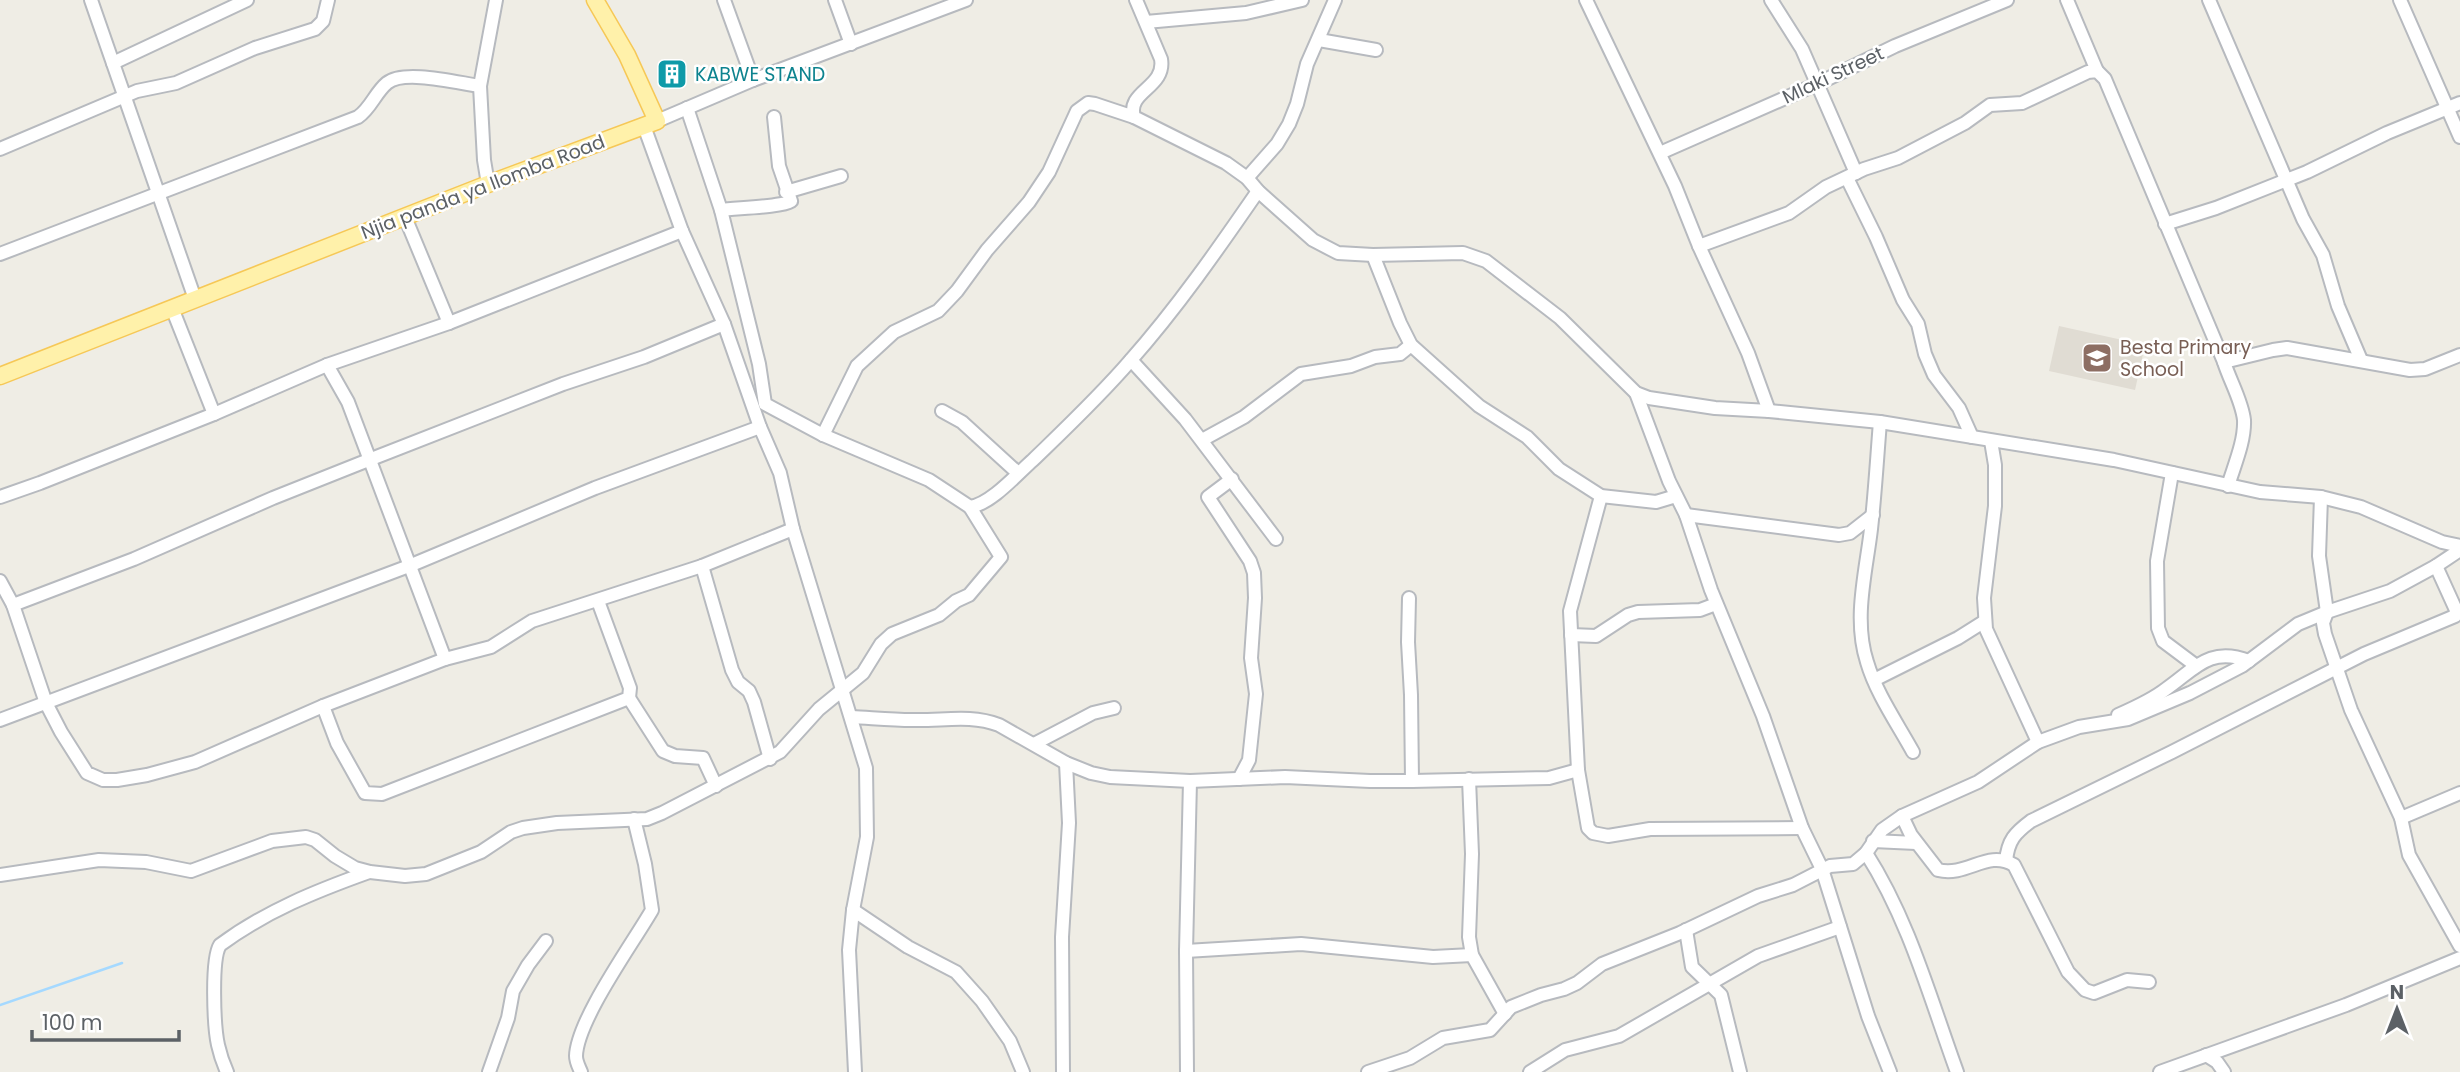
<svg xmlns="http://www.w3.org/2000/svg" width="2460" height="1072" font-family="Poppins,sans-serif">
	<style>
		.education { fill: #e0dcd3 }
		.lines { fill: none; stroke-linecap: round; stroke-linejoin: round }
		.stream { stroke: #a5d9ff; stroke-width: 2.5 }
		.minor-casing { stroke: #b7babf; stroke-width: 16 }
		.major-casing { stroke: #f6c857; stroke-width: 19 }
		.minor { stroke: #fff; stroke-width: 12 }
		.major { stroke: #fff1aa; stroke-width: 16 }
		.labels { text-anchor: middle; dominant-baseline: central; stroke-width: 5; stroke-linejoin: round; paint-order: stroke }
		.culture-label { font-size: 19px; fill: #0d838f; stroke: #fff; text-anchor: start }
		.street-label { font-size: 19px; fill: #5c6166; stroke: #fff }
		.education-label { font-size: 19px; fill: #785e54; stroke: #fff; text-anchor: start }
	</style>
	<rect width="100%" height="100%" fill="#efede5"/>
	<path class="education" d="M2059,326L2145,345L2135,390L2049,371Z"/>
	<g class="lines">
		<path class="stream" d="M0,1005L122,963"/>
		<g class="minor-casing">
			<g id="minor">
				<path d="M91,0L195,299"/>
				<path d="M724,0L753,80"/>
				<path d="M835,0L851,44"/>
				<path d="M1136,0L1161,59C1166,88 1126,91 1134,117L1226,163L1247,178L1258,191L1313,240L1338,253L1373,255L1463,253L1486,261L1560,318L1636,393L1649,398L1715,408L1769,411L1880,422L2114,460L2260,492L2321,497L2361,507L2442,542L2460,546"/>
				<path d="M1586,0L1675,186L1699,246L1748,353L1769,411"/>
				<path d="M1771,0L1802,49L1856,173"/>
				<path d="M2067,0L2097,71"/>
				<path d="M2209,0L2303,219L2323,255L2338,306L2361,360"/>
				<path d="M2400,0L2460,137"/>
				<path d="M1146,22L1246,13L1302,0"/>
				<path d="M1319,40L1376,50"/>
				<path d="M113,63L247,0"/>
				<path d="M687,108L721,210L759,364L765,404L823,435L929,480L970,507C991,504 1017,474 1033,460C1066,428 1100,396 1130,361C1177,308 1218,249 1258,191"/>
				<path d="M657,121L753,80L966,0"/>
				<path d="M644,126L682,231L724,324L760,427L780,473L793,529L866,768L867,837L853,910L849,950L855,1072"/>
				<path d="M0,149L137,91L176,83L255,48L315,29L323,21L328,0"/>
				<path d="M1660,153L1817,84L1895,46L2007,0"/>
				<path d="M1247,178L1277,144L1289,124L1297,104L1307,64L1335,0"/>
				<path d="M1847,178L1876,237L1903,300L1918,324L1925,354L1934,375L1959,408L1972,437"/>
				<path d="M488,184L484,160L480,86L496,0"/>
				<path d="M786,192L841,176"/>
				<path d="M721,210C735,208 782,207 791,201L779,166L774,117"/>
				<path d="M405,217L449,323"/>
				<path d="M2165,224L2216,208L2307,172L2387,133L2460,103"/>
				<path d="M1699,246L1789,213L1826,187L1864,169L1898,158L1965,123L1990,105L2022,103L2088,72L2097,71L2105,79L2224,362C2230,381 2242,401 2244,420C2245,441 2234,466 2228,486"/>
				<path d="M0,254L358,117C371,108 375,93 387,83C404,69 458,83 480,86"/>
				<path d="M1373,255L1400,323L1411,345L1479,406L1527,437L1559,469L1601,496L1656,502L1676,496"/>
				<path d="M172,308L214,414"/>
				<path d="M1131,360L1185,419L1276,539"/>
				<path d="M2224,362L2273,350L2287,348L2410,370L2425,369L2460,355"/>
				<path d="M327,365L348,402L445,659"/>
				<path d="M1636,393L1669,481L1686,515L1711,590L1763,716L1802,828L1822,869L1868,1016L1890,1072"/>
				<path d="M942,411L962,422L1018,473"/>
				<path d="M1880,422C1877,458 1875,494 1871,529C1866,572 1853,619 1867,662C1876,693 1897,723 1913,752"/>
				<path d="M823,435L857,366L894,332L938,311L957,291L987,250L1029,202L1049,172L1077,111L1088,103L1095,104L1134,117"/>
				<path d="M1202,440L1244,417L1301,374L1351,366L1375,357L1400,354L1411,345"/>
				<path d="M1991,441L1995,465V506L1984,598L1986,629L2038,742"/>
				<path d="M2172,473L2157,561L2158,628L2163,641L2195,665"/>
				<path d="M1232,479L1208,497L1250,561L1254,573L1255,598L1251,658L1256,694L1249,760L1239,779"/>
				<path d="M1601,496L1570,611L1578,770L1588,828L1593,833L1608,836L1650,829L1802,828"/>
				<path d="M0,497L40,483L214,414L327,365L449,323L682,231"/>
				<path d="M2321,497L2319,556L2327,612L2323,623L2325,634L2351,710L2401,818L2409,855L2460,946"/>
				<path d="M1686,515L1839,535L1850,533L1873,515"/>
				<path d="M702,566L732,670L738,682L749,691L754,702L770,759"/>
				<path d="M0,581L13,605L46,703L61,732L87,773L103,780H117L147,775L195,762L323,706L445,659L491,647L532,621L702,566L793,529"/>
				<path d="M1409,598L1408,642L1411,695L1412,781"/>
				<path d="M13,605L134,559L273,498L361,463L563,384L644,357L724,324"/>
				<path d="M1571,635L1596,636L1628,615L1638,612L1700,610L1716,604"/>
				<path d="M1874,680L1958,638L1985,621"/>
				<path d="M629,698L663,751L675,756L703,758L716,786"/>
				<path d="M323,706L337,743L365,793L382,794L629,698L630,688L598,601"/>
				<path d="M2118,715C2134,708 2152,700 2166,689C2195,669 2209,646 2249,661"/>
				<path d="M852,717C872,718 892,720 912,720C943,721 970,714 999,725L1066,763L1091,773L1110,777L1190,781L1285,777L1370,781H1412L1549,778L1578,770"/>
				<path d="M0,720L409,566L595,488L760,427"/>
				<path d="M1034,744L1093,713L1114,708"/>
				<path d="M1469,779L1472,854L1469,937L1472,955L1505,1014"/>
				<path d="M1902,816L1911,835L1938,870C1968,877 1987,849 2014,865L2068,972L2085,990L2094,993L2127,980L2149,982"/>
				<path d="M2401,818L2460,793"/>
				<path d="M1873,841L1916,843"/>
				<path d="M1866,853C1909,920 1930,998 1957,1072"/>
				<path d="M2006,861C2008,840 2015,833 2031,821L2172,752L2364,654L2455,616L2456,610L2436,566"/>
				<path d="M0,875L99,860L146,862L191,871L272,841L306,837L315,840L335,856L355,868L370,872L405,876L426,874L481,852L511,832L523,828L557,823L647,819L662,813L780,752L819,709L863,673L881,644L892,634L939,615L956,601L969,595L1001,557L970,507"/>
				<path d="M853,910L908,947L956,972L982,1001L1010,1041L1023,1072"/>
				<path d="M1686,930L1692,967L1721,995L1740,1072"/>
				<path d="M1186,951L1301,944L1433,957L1472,955"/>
				<path d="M2206,1055L2217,1062L2224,1072"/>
				<path d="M227,1072C223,1063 220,1054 218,1045C214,1027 211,959 220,945C266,911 316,891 369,872"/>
				<path d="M489,1072L508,1018L513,991L528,965L546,941"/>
				<path d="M581,1072C579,1067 576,1062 576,1056C577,1020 633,943 652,910L645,864L634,819"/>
				<path d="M1063,1072L1062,937L1069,823L1066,763"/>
				<path d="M1187,1072L1186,951L1190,781"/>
				<path d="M1368,1072L1410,1058L1443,1038L1490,1030L1511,1007L1541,995L1564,989L1577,983L1602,964L1680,933L1758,896L1793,885L1830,866L1853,864L1866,853L1882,830L1902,816L1978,782L2038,742L2079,727L2128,719L2190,693L2242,666L2298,624L2327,612L2390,591L2436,566L2460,550"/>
				<path d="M1530,1072L1565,1050L1619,1036L1758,956L1840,927"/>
				<path d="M2160,1072L2346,1005L2460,958"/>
			</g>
		</g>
		<g class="major-casing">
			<path id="major" d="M0,376L488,184L657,121L627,55L595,0"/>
		</g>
		<use href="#minor" class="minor"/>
		<use href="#major" class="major"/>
	</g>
	<defs>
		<g id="building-square" transform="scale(1.575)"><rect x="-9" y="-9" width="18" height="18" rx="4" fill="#0f9aa8" stroke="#fff"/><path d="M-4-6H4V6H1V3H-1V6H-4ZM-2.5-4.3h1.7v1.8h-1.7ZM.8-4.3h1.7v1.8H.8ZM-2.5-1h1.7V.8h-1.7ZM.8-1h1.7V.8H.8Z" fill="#fff"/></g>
		<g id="school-square" transform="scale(1.575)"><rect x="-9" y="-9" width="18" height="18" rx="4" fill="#8d6e63" stroke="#fff"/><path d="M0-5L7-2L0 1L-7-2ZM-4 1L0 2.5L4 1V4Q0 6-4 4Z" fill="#fff"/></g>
	</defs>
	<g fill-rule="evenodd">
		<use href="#building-square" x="672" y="74"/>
		<use href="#school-square" x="2097" y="358"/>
	</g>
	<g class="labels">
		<g class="culture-label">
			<text x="695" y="74">KABWE STAND</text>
		</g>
		<g class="street-label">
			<text transform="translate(1833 75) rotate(-25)">Mlaki Street</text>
			<text transform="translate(483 187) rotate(-21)">Njia panda ya Ilomba Road</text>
		</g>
		<g class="education-label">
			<text x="2120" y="347">Besta Primary<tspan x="2120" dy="22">School</tspan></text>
		</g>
	</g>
	<g transform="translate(2397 1009)" stroke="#ffffff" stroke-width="5" paint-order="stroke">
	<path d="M0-5L12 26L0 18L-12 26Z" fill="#5c6166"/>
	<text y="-10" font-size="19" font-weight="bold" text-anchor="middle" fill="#5c6166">N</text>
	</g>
	<path d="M32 1030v10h147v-10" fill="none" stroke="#5c6166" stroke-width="3.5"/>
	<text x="42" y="1030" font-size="21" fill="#5c6166" stroke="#ffffff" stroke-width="5" paint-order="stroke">100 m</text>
</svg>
